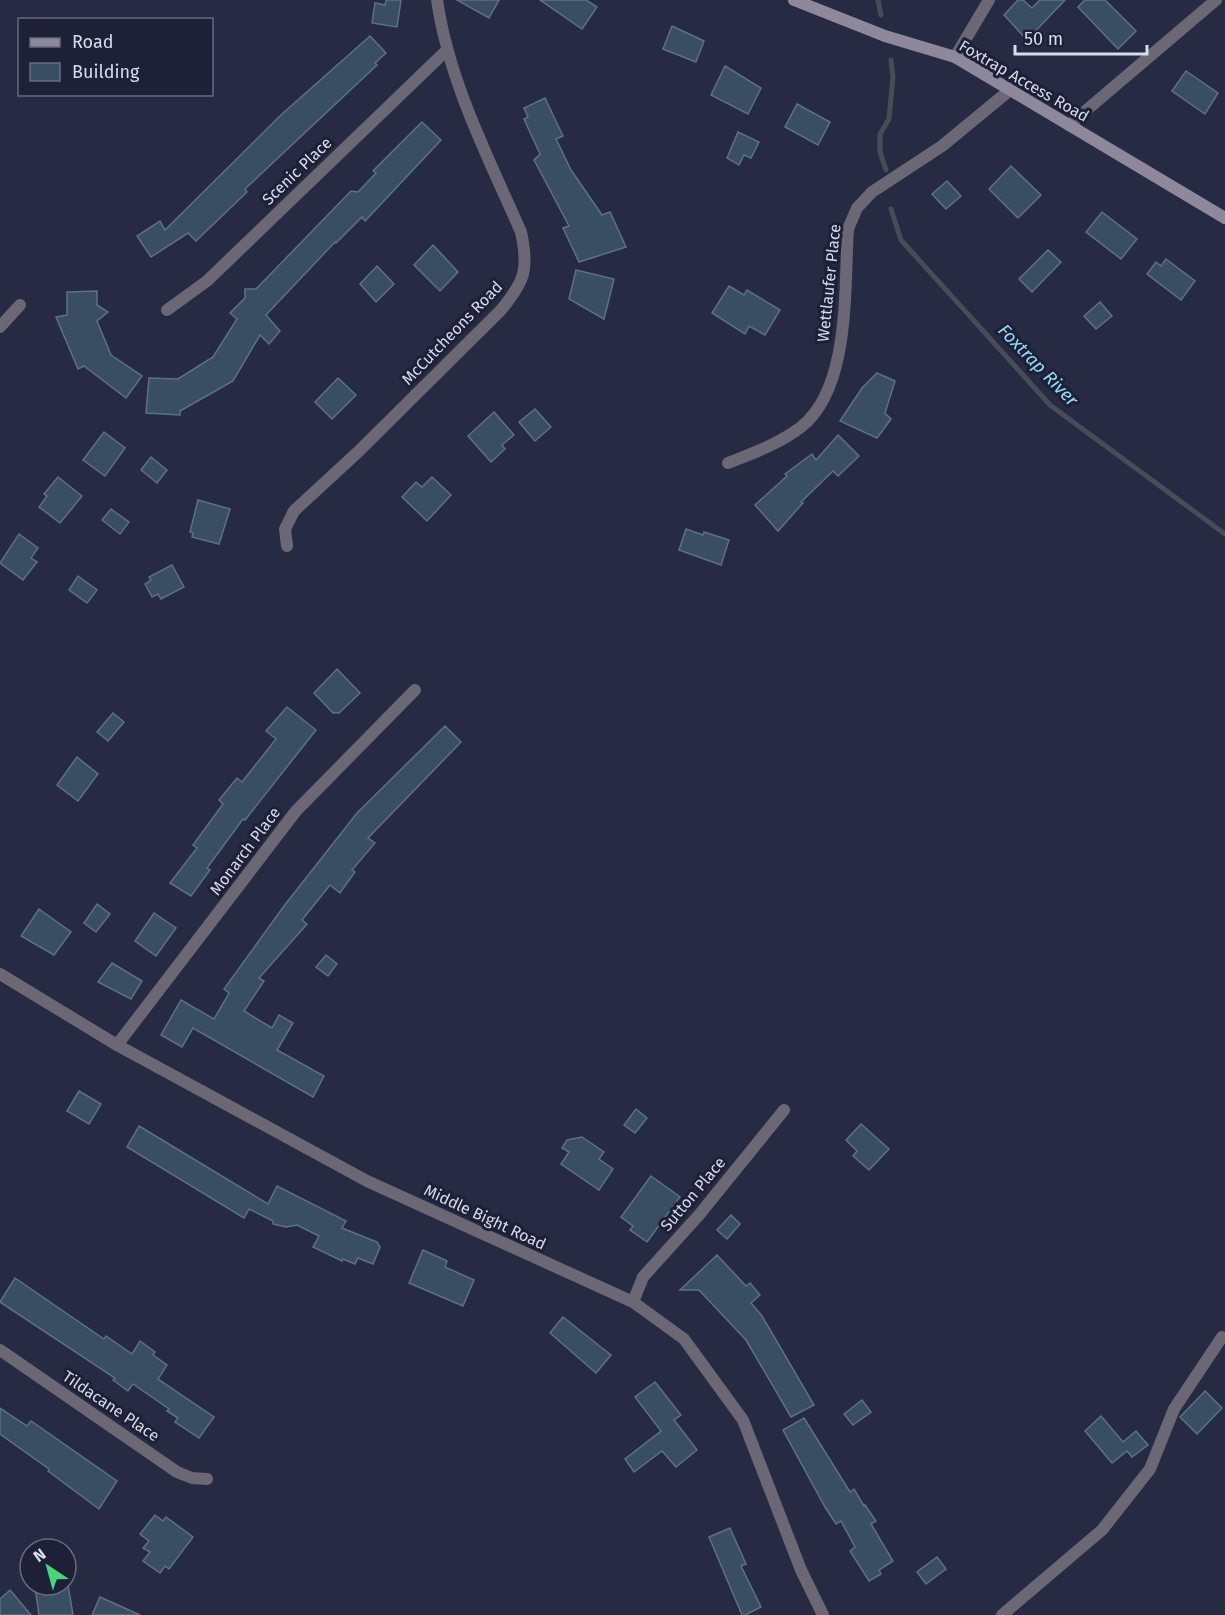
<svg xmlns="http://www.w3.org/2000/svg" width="1225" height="1615" font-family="'Fira Sans',sans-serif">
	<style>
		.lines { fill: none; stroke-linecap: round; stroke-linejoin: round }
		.stream { stroke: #454e57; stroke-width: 5 }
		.building { fill: #394d63; stroke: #5c7188; stroke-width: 1.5 }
		.minor { stroke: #6c6774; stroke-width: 12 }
		.secondary { stroke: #8f889c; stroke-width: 12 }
		.labels { text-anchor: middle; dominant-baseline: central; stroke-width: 6; stroke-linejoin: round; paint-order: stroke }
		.street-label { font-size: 16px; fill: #d8dbeb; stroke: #1d2037 }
		.water-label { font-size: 18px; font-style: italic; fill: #96dcfa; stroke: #1d2037 }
	</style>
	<rect width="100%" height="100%" fill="#262a42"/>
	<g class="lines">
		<g class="stream">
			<path d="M878,0L881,15"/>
			<path d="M886,170L880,152V134L889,119L893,77L891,60"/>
			<path d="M891,209L901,240L1050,405L1225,534"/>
		</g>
	</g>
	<g class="building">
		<path d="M386,0H401L397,27L372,23L375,3L385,5Z"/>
		<path d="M457,0H499L489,18Z"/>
		<path d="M540,0H586L597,7L582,29Z"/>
		<path d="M1018,0H1023L1032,8L1040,0H1065L1027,40L1004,15Z"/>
		<path d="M1085,0H1105L1136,31L1118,49L1078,7Z"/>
		<path d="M672,26L704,41L696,62L663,49Z"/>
		<path d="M370,36L386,53L375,63L377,65L245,189L247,192L196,241L188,233L151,257L137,236L160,221L165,230L282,114Z"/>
		<path d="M725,66L761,88L748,114L711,95Z"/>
		<path d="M1186,71L1218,93L1205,114L1172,91Z"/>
		<path d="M545,98L563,136L556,139L571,170L602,215L610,212L626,247L579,262L563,228L569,226L534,160L540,154L524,119L528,117L524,108Z"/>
		<path d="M797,104L830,122L818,145L785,127Z"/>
		<path d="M422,122L441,140L365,221L362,217L336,243L335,242L266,315L280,331L269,344L260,335L233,381L180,411V415L146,413L149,378L178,379L213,357L237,319L230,313L245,298V289H256L351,191L358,192L376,173L373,171Z"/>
		<path d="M738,132L759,142L751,158L744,155L739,165L727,158Z"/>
		<path d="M1011,166L1041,195L1018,218L989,189Z"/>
		<path d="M947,181L961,196L946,209L932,194Z"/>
		<path d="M1102,212L1137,239L1121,259L1086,232Z"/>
		<path d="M433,245L458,272L440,291L414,265Z"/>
		<path d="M1048,250L1061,262L1032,292L1019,279Z"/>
		<path d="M1166,259L1195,281L1181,300L1147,274L1156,262L1161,266Z"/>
		<path d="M377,266L394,284L376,302L360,284Z"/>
		<path d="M576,270L614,279L604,319L569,299Z"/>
		<path d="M729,286L744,295L747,290L780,310L765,335L749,326L745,334L712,313Z"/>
		<path d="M97,291V305L108,312L97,321L111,355L142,376L126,398L84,366L78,369L56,317L67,315V292Z"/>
		<path d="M1100,302L1112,316L1096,329L1084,316Z"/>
		<path d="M877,373L895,381L885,413L891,419L877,438L840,421L862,388Z"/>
		<path d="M338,378L356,395L332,419L315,402Z"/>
		<path d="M535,409L551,427L535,441L519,422Z"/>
		<path d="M494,412L514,435L502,445L505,449L491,462L468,436Z"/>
		<path d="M104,432L125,448L105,476L83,460Z"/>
		<path d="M838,435L859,456L838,476L833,471L801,502L803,503L778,531L755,505L787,476L785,474L812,454L816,460Z"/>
		<path d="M151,457L167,470L157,483L141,470Z"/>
		<path d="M58,477L82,496L60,523L39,507L47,496L44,494Z"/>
		<path d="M432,477L451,495L427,521L402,497L416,482L422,487Z"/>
		<path d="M198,500L230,509L219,544L192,537L193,533L190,532Z"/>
		<path d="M111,509L129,522L120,534L102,520Z"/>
		<path d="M686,529L703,535L704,532L729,540L721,565L679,550Z"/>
		<path d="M19,534L38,548L31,558L37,562L23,580L0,563Z"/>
		<path d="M172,565L184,587L161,599L158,594L152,597L145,584L151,580L149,577Z"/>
		<path d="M78,576L97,590L87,603L69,590Z"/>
		<path d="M337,669L360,693L339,713H333L314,693Z"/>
		<path d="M287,707L316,730L245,820L243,819L207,868L210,870L191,896L170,883L197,848L193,845L223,804L219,800L237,778L242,782L276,739L266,731Z"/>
		<path d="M113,713L124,722L108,741L97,732Z"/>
		<path d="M445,726L461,742L368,838L375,843L352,870L355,872L340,893L330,885L302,920L307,924L259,978L264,981L244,1011L272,1028L279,1015L293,1023L277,1050L324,1076L313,1097L193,1028L182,1047L161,1035L181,1000L214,1019L229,993L224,989L284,906L357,813Z"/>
		<path d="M77,757L98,774L78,801L57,785Z"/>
		<path d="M97,904L110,914L96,932L84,923Z"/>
		<path d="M39,909L71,932L54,955L21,936Z"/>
		<path d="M154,913L176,928L156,956L135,941Z"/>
		<path d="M326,955L337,964L328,976L316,967Z"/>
		<path d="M112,963L142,981L131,999L98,982Z"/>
		<path d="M79,1091L101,1104L89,1124L67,1111Z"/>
		<path d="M636,1109L647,1118L635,1133L624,1125Z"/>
		<path d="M861,1124L889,1149L869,1170L853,1156L857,1151L846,1140Z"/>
		<path d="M139,1126L268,1204L277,1186L346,1221L342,1228L377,1242L380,1247L373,1264L358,1258L355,1264L343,1259L342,1261L313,1247L319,1236L297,1225L286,1227L273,1224V1221L249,1209L244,1218L127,1147Z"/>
		<path d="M582,1137L604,1152L599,1159L613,1169L599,1190L561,1164L569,1152L562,1148L567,1140Z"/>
		<path d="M651,1176L680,1197L647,1242L630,1230L633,1226L621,1217Z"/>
		<path d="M731,1215L740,1224L727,1239L717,1230Z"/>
		<path d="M423,1250L447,1261L445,1267L474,1280L463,1306L409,1283Z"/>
		<path d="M717,1255L746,1286L750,1283L760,1295L751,1303L762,1316L814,1405L791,1417L746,1340L699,1290H680Z"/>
		<path d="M15,1278L104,1339L106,1336L132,1354L140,1341L155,1352L153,1355L167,1365L158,1379L214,1417L199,1438L175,1422L178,1418L167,1411L169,1409L133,1384L128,1391L113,1380L115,1378L0,1302Z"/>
		<path d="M563,1317L611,1355L596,1373L550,1333Z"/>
		<path d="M655,1382L681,1415L674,1420L697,1450L676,1467L662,1451L634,1472L625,1459L661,1431L635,1397Z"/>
		<path d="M1205,1391L1222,1408L1197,1434L1180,1417Z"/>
		<path d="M862,1400L871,1412L853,1425L844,1414Z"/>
		<path d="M0,1408L27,1426L31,1421L117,1481L99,1509L48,1471L49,1469L0,1434Z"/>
		<path d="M1101,1416L1123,1442L1136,1431L1148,1445L1132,1457L1127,1451L1112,1463L1085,1431Z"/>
		<path d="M804,1418L850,1492L854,1489L864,1506L865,1505L876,1521L871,1524L893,1561L879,1570L881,1574L869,1581L850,1551L855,1547L841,1521L836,1524L825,1507L783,1430Z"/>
		<path d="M155,1515L163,1521L166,1517L193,1537L169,1569L165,1566L160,1573L143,1561L150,1552L143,1548L149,1541L140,1534Z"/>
		<path d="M730,1528L746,1564L741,1566L761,1607L745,1615H742L709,1537Z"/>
		<path d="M937,1557L946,1569L926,1584L917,1572Z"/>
		<path d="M48,1585H68L73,1615H39L35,1587Z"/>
		<path d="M10,1590L31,1615H0V1599Z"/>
		<path d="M100,1597L140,1615H92Z"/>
	</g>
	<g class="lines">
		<g class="minor">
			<path d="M955,57L989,0"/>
			<path d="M1069,125L1216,0"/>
			<path d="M167,310L207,281L447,50"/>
			<path d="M0,327L20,305"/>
			<path d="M728,463C753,453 779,444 801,427C851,388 844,287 848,229L857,208L872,192L942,146L1010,90"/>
			<path d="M287,546L285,529L294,511L359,451L501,310C525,281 529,269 521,232C488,157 449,82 437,0"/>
			<path d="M0,974L117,1045L367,1181L633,1302L684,1339L743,1420L801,1570L823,1615"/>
			<path d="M117,1045L296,811L415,690"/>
			<path d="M633,1302L643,1277L699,1215L784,1110"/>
			<path d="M0,1350L177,1472L192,1478L207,1479"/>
			<path d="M1002,1615L1102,1530L1150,1469L1174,1409L1222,1337"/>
		</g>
		<path class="secondary" d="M794,0L885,36L955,57L1225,218"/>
	</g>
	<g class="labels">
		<g class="street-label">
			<text transform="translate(1024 81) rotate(30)">Foxtrap Access Road</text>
			<text transform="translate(297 171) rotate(-44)">Scenic Place</text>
			<text transform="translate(829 283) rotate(-84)">Wettlaufer Place</text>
			<text transform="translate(452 333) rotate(-46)">McCutcheons Road</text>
			<text transform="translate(245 851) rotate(-53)">Monarch Place</text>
			<text transform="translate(693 1194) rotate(-50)">Sutton Place</text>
			<text transform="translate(485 1217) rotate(25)">Middle Bight Road</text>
			<text transform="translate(111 1406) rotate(34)">Tildacane Place</text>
		</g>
		<g class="water-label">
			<text transform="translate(1038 365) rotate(46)">Foxtrap River</text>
		</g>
	</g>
	<rect x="18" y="18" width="195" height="78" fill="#1d2037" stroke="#686b7f" stroke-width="1.5"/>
	<rect x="30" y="38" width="30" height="9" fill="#8f889c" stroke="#686b7f" stroke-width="1.5"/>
	<text x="72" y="48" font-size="18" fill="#d8dbeb">Road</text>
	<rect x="30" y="63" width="30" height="18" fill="#394d63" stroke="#686b7f" stroke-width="1.5"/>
	<text x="72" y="78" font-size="18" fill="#d8dbeb">Building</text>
	<g transform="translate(48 1567) rotate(324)"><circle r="28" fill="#1d2037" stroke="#686b7f" stroke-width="1.5"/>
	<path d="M0-4.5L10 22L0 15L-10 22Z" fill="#46d77a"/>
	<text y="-9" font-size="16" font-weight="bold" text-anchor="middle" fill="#d8dbeb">N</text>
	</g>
	<path d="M1015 45v9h132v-9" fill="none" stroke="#d8dbeb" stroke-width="3"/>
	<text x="1024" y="45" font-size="18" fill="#d8dbeb" stroke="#1d2037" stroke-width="4.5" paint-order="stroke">50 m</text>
</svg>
